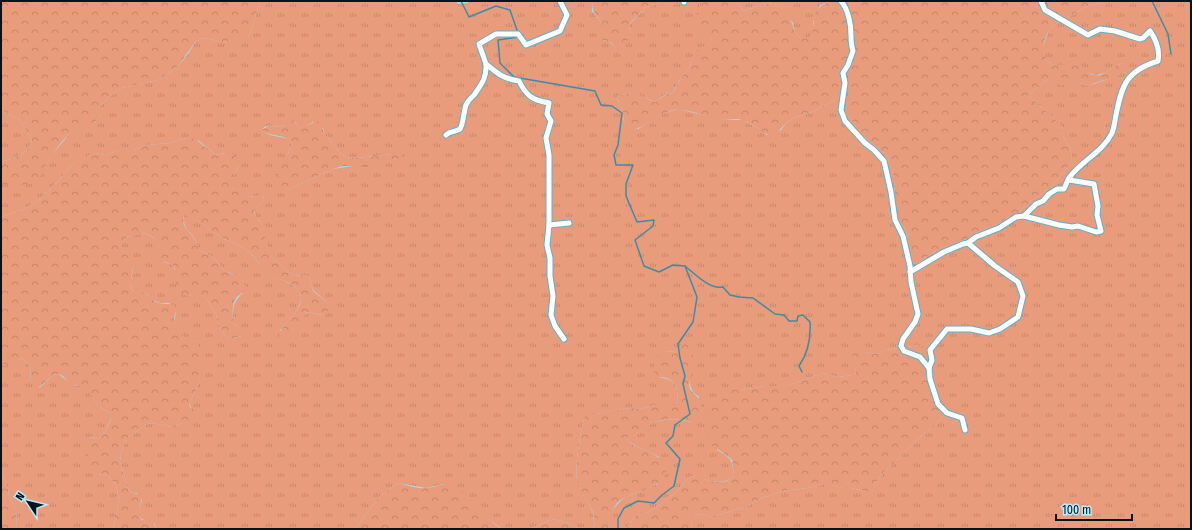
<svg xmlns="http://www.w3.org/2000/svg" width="1192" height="530" font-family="'Fira Sans Condensed',sans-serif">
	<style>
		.grass { fill: url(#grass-tufts); fill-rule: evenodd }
		.forest { fill: url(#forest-crowns) }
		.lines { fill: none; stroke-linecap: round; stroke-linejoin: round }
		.stream { stroke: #3c8ca7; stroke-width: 1.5 }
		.minor-casing { stroke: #5bb1d0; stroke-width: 7 }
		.minor { stroke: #fff; stroke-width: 5 }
	</style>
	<defs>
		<pattern id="grass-tufts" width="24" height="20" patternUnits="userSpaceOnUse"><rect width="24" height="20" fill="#e99c7c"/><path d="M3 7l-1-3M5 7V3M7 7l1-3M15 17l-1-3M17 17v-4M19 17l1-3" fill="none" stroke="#c6866b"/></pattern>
		<pattern id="forest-crowns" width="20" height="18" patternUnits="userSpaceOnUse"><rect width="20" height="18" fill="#e99c7c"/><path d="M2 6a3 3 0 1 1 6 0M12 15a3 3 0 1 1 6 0" fill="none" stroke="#c6866b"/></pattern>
	</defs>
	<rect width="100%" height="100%" fill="#9ee0fa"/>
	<g class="grass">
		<path d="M260,1H456L458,4L468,3V1H592V11L601,22L603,26L602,41L607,40L617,49C625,42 632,37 629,25L646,7L656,5L659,1H703L698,13L706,33L712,40L692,57L690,66L679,81L677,85L672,94L667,93L655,102C642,97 631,89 617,97L618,101L621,105L624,122L638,129L664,113L678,109L724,120H743L763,131L766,135L781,130L786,123L794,118L812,112L838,98L845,99L848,115L853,123L869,141L883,152L888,159L894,177L895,200L898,217L907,233L906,238L916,264L940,248L967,239L975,233L988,228L1003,221L1006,218L1015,215L1031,201L1050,188L1069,166L1072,157L1070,148L1063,136L1061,125L1028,95L1048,79C1062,83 1060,87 1075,80C1078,82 1081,84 1084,85C1089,87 1114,77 1120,74L1122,63L1105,73L1095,75L1086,72L1074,65H1052L1045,58L1042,49L1049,30L1052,26L1090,5L1107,1H1191V529H692L691,522L693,516L702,514L712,517L748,506L764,497L769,496L782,491L808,488L822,485H831L842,488H851L864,491H873L876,482L884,472L898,459L917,439L936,425L945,413L937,405L918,345L886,350L877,354L864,352L855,368L856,373L852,375L838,377L823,373L786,386H765L740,390H724L717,450C731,458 732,459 734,475C725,488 705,479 691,476L676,492L657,507L645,514L636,515L626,529H609C606,517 616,503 626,497L658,484L659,457C650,451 632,447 627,439L629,435L634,436C651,419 668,417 691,422L699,397C684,386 691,375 694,360L675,352L665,351L659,378C676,378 678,388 678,402L675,405H655L641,409L631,408L614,410L602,413L585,416C581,429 573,471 578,484C585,501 595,506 594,527L590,529H579L572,524L554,519L529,529H502L443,484L426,488L398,483L380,496L363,518L356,529H156L155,524C138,519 136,517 142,500L137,493H133L129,491L120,462L121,452L126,439L147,424L152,423L173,427L182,423L193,411L189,403L196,390L200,377L197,343L180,335C177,327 173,321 176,313L169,303H160L150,299L148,295L144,293L134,292C129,286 131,282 132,274C133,271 132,265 131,262C129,254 117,251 123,241C128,234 139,235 146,233L158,241L164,262L173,265L185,295L199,296L206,298L216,314L218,324L226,337L231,339L241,336L243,331L233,323C233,308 232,302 244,292L234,274L225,271L213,257L199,250C197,247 197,244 196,241C190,228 183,233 184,214C199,219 210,231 223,238C232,243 242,246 250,253C257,259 261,268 269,273C278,280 300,284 301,298C302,307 286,324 280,331H292C298,325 301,317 308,312L321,315L327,302L313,290L310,280L307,276L302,275L293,276L278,262L274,260L269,253L260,221L256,218L254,210L264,200L263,195L250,197L240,191L235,190L232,187V178L239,165V160L224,153L220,155L215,154L199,141L187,138L170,143L147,145L134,150H120L105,155L95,153L71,165L62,177L38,201L22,210L1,217V184L8,183L21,185L45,167L52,155L69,134L75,130L95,122L100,116V106L110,96L122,88L158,80L171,72L178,66L188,54L196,41L204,38L223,42L248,36L251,32ZM295,122L298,126L302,129L313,122L323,128L324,133L339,152L346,157L357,158L393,154L397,159L333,169L288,190L283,164L291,147L292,143L289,139L270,135L263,131V128C268,125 274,125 280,127Z"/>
		<path d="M736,1H831L820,5L813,22V31L810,39H801L795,32L793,23L778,5L769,3L743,11Z"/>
		<path d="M1,111H4L20,120L32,140C29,154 13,158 1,162Z"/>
		<path d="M20,358C30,363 32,370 30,381L39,388L54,375L58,374L75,386H86L98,406L110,413L111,419L105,432L99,439L90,437L89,451L97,475L107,474C109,478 113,481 115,484C122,496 116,517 113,529H16L17,528L16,509L9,497L8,488L1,471V364L3,365L12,364Z"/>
	</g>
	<g class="forest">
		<path d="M1,1H260L251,32L248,36L239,39L223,42L204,38L196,41L178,66L171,72L158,80L122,88L110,96L100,106C100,109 101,113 100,115C98,125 75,129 67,136C58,145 52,156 45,167C43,171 41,177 37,180C27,189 13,183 1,184V162C13,158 29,154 32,140L20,120L4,111H1Z"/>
		<path d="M592,1H659L656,5L646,7L632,21L629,25L630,34L625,48L622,51C614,49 612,42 608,41C605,40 601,41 597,41L600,30L603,26C598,14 592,16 592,1Z"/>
		<path d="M703,1H736L743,11L769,3L778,5L789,15L795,32L801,39H810C818,21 807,10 831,1H1107L1090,5L1052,26C1043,39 1038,54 1052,65C1059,66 1067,63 1074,65C1084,67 1088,77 1100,75C1110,72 1116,64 1126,62L1128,66C1119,80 1101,79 1088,86L1084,85L1075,81L1061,86L1048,79L1028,95L1061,125L1063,136L1070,148L1072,157L1069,166L1050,188L1031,201L1015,215L1006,218L1003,221L988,228L975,233L967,239L940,248L916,264L911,258L908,249L907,233L898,217L895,200L894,177L888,159L883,152L869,141L853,123L848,115L845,99L838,98L812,112L794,118L786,123L773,137C762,133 754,124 742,120C736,118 730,120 723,120C710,119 685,107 673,110C657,115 645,129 628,130C623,123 624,115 621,106C620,103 618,101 617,97C633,88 642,97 655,102L668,93L672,94L677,86L679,81L690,66L692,57L695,52L712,40C708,36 700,30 698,26C693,19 700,7 703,1Z"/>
		<path d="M292,119L298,126L302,128L317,121L321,124L324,133L339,152L346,157L357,158L402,153L401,158L367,166H343L333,169L288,190L281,191L273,187C271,171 289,159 292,143C286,134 272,137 263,131V129L271,125L280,127L284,126L288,120Z"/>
		<path d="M187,138L195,139L215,154L220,155L228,152L232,153L239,160V165L232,178V187L235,190H240L250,197L263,195L264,200L254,211C256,219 259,219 262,225L269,252L274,260L278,262L293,276L302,275L307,276L310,280L313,291L327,302L329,308L327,312L323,315L307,312C304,315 303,319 300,323C296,328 287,335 281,338L279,337C281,324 303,310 301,298C299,283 278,280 268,273C261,268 257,258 250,253C242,246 232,243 223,238C210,231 199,219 184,215C182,230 187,227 194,238C197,242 197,246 199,250L213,257L225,271L238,276L247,288C244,292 240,294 237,297C231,304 233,315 233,323L244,331L241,336L231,339L226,337L218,324L216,314L206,298L180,294C178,286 172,277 175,269L173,265L160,260L157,254C164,244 155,238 146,233L127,237C113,253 131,251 132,265C133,273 130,280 131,288L134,292C138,292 143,292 146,294C151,297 153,302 159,303C167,305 171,302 177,308L174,318L180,334L197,343L202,356L200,377L196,390L189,403L190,407L198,412L195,417L191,419L173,427L152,423L147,424L126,439L121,452L120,462L129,491L133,493L142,495C142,504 135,512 142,520C150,521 154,521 156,529H113C116,517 122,496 115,484C113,481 109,478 107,474L97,475L88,472L85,460L89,452L84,450L82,442C87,436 92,438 99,439L105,432L111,420L110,413L98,406L86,387L71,385L63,376L58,374L54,375L38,388L34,386L30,381C32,370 30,363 20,358L12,365L7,366L1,364V217L22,210L38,201L62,177L71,165L91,154L95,153L105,155L120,150H134L147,145L170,143Z"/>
		<path d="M682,344H687L690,347L695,360L689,384L690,389L701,401C701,413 701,415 691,422C668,416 651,419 634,436H629L627,439C635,451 653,448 662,462C664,464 666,467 666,470C666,489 629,491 617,503C614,507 612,512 611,517C609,521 608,525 609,529H590L594,527C596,506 584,501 578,484C573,470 581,430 585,415L602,413L614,410L631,408L641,409L655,405H675L678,402C678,392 678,382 666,378C663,377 660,378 657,377L653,371L658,355L665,351L675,352Z"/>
		<path d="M918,345L925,347L928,352L930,386L945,413L936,425L917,439L898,459L884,472L876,482L873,492L864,491L851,488H842L831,485H822L808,488L782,491L769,496L764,497L748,506L712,517L702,514L693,516L691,522L692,529H626L636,515L645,514L657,507L676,492L691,476C705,478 725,489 734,475L732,460L729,457L710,444L707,434L711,405L724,390H740L765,386H786L823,373L838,377L852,375L856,373L855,368L850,362L854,352H864L877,354L886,350Z"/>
		<path d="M1,471L8,488L9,497L16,509L17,528L16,529H1Z"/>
		<path d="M398,483C407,485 417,489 426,488C435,488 445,481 453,485C474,495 483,518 502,529H356L363,518L380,496Z"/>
		<path d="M554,519L572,524L579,529H582H529Z"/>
	</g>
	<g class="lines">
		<g class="stream">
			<path d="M461,1L469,17L496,6L510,10L518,33"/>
			<path d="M1152,1L1168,34L1171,54"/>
			<path d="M519,37L498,40L500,63L514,77L595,91L601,105L612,106L622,113L618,145L614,155L616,165H633L626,184V196L637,222L654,220L653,226L635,240L644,266L659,272L673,265L685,266L697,297L693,322L678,344L680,358L685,376L683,384L690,414L675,425L673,436L666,443L680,459L674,486L662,495L654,503L638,501L624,508L618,519V529"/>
			<path d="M685,266C695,274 710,290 723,287L730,295L739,297L753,298L775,314L784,315L789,321H797L798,316L803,315L810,322C811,337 808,353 799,366L802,372"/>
		</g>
		<g class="minor-casing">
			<g id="minor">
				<path d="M841,1C848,9 851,24 851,35C851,41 851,45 853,51L848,65L843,73L845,83L841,110L845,121L865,143L874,150L884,161L891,192L895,220L903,236L910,266L911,282L918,314L915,322L903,339L901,346L904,351L920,357L929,368"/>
				<path d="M684,2V1"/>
				<path d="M486,64L479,44L496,34H518L526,45L560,31L567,15L560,1"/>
				<path d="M446,135C450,131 456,132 460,129C463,126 464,110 466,105C468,100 471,98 474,95C481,85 487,78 486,64C498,74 504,79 519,81C527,97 533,100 549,103L547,114L551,121L546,138L549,155V225L547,245L550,258V276L553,296L551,315L555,326L564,339"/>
				<path d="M1024,216L1059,225L1072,227L1078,226L1096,232L1101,231L1097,215L1098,206L1094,184L1069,180"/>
				<path d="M549,225L569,223"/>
				<path d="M910,272L944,252L963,244L968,243L976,237L999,228L1016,217L1024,216L1036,204L1043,201L1049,194L1057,189H1064C1066,185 1067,181 1069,178C1081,161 1103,152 1112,133C1114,128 1115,121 1116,115C1122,85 1126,71 1158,61C1160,50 1157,41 1150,31L1143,38L1140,39L1115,31L1100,29L1088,35L1045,10L1041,1"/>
				<path d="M965,430L962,418L947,413L938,404L930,379L929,368L932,360L930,350L947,329H971L989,333L1000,329L1018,317L1023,296L1018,282L995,266L968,243"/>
			</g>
		</g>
		<use href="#minor" class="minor"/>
	</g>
	<rect width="1192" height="530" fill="none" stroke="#00161f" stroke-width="4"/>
	<g transform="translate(28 502) rotate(305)" stroke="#baebfe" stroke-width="3" paint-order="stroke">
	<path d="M0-3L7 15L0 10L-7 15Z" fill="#00161f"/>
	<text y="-6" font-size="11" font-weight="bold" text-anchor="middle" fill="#00161f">N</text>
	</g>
	<path d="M1056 514v6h76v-6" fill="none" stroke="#00161f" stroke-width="2"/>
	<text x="1062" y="514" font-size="12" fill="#00161f" stroke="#baebfe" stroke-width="3" paint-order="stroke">100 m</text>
</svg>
